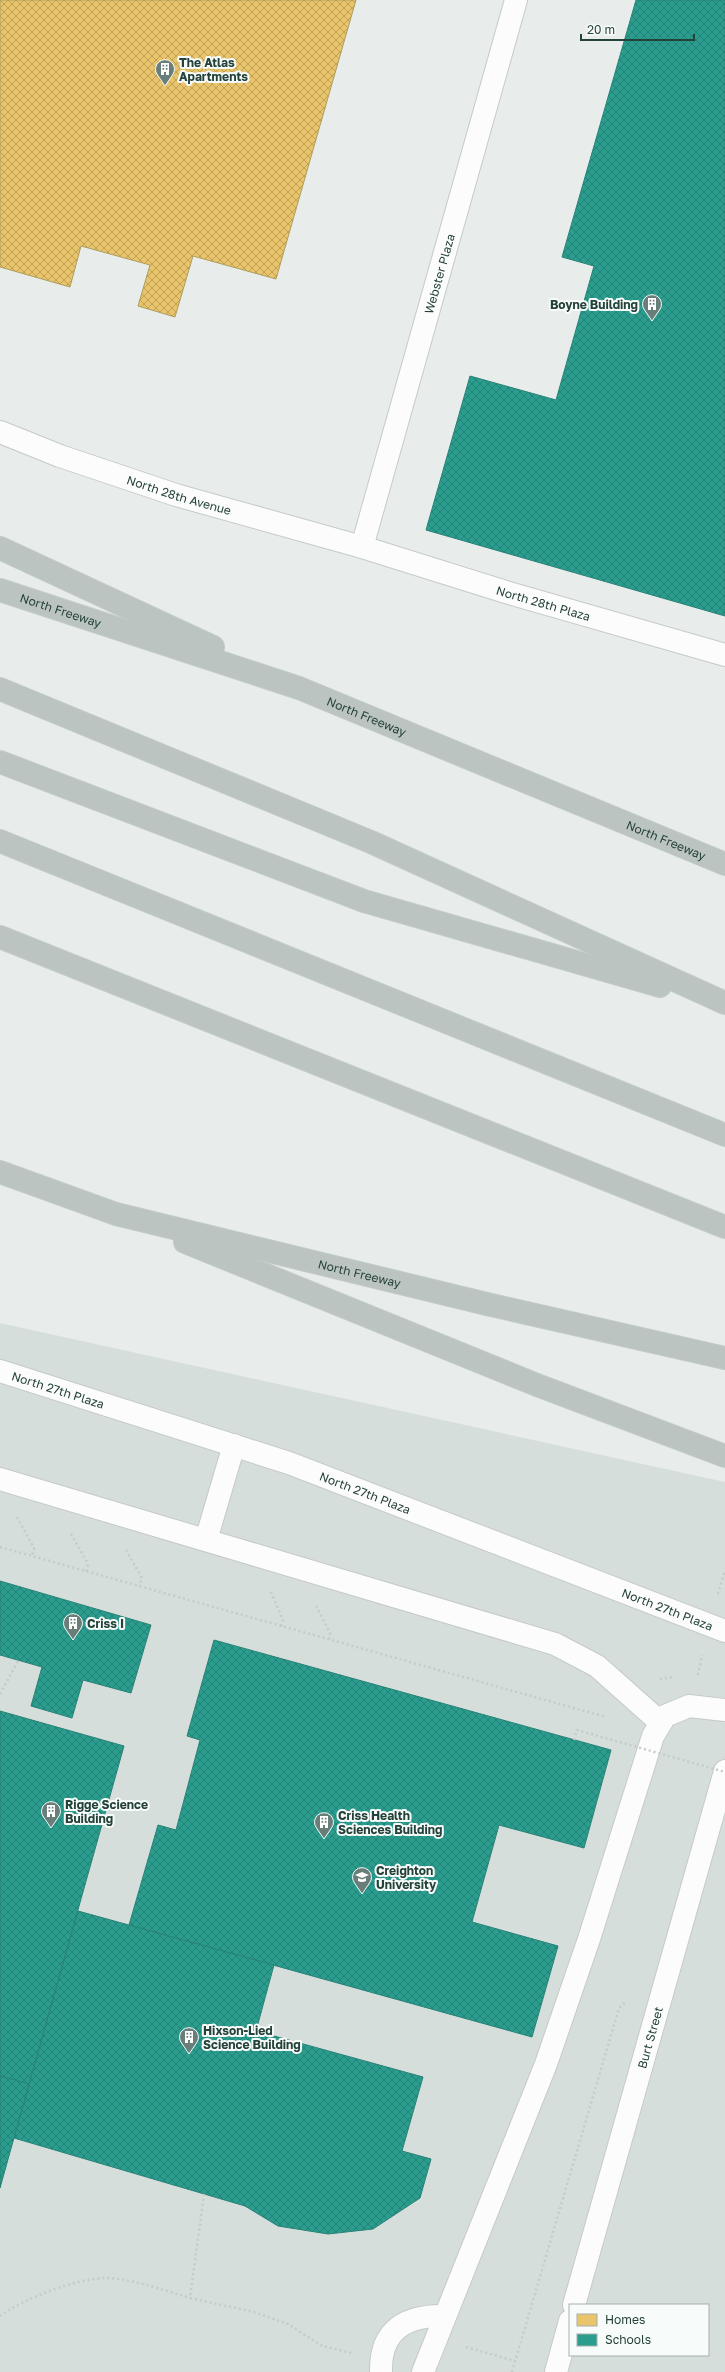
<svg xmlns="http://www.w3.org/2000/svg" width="725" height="2372" font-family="'Golos Text',sans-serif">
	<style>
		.built { fill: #d6dedb; fill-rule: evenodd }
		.homes { fill: url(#homes-cross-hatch); stroke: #ae9d5c }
		.schools { fill: url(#schools-cross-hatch); stroke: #288276 }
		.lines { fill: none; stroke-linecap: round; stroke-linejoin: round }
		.minor-casing { stroke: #c5cac8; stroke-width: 24 }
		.highway-casing { stroke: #c3ccc9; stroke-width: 24 }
		.path { stroke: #c3ccca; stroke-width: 2.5; stroke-dasharray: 2 3; stroke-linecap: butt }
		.minor { stroke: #fcfcfc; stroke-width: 22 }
		.highway { stroke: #bcc4c2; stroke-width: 22 }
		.path-bridge { stroke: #c3ccca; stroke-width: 2.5; stroke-dasharray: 2 3; stroke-linecap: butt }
		.labels { text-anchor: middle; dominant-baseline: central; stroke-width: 4; stroke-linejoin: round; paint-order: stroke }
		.poi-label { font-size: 12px; font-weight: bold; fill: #24423a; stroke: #f7fbf9; text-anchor: start }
		.street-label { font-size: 12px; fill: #24423a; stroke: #f7fbf9 }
	</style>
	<defs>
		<pattern id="homes-cross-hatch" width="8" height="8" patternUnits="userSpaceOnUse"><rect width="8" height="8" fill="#e9c46a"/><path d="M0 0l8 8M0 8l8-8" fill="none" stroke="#bda158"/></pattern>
		<pattern id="schools-cross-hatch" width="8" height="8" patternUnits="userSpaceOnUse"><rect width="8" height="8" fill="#2a9d8f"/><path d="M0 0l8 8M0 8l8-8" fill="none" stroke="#248276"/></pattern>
	</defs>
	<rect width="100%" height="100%" fill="#e8edeb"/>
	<path class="built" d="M0,1323L725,1482V2372H0ZM570,2305H708V2355H570Z"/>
	<path class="homes" d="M0,0H356L276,279L193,256L175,317L138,306L150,265L81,246L70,287L0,267Z"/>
	<g class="schools">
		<path d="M636,0H725V616L426,530L470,376L556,400L594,266L562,257Z"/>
		<path d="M0,1581L151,1625L131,1693L83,1680L72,1718L31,1706L42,1667L0,1655Z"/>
		<path d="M214,1640L611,1750L584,1848L499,1825L472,1922L558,1946L532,2037L129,1925L158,1825L176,1830L200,1740L187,1736Z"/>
		<path d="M0,1711L124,1746L29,2084L0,2076Z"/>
		<path d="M78,1911L274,1965L256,2031L423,2077L402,2151L431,2159L420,2198L373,2229L328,2234L278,2226L245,2206L14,2138Z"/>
		<path d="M0,2076L29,2084L0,2188Z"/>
	</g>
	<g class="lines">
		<g class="minor-casing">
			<g id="minor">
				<path id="s1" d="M0,432L60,456L176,495L362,547L509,593L725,655"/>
				<path id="s2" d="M362,547L516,0"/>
				<path id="s3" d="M0,1371L289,1463L725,1631"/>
				<path d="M0,1479L555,1644L597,1666L661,1723"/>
				<path d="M206,1540L234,1445"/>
				<path id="s4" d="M574,2305L725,1771"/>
				<path d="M381,2372C380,2329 407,2315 445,2316"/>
				<path d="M423,2372L546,2064L589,1939L653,1736L665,1716L689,1706L725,1710"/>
				<path d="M556,2372L570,2321"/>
			</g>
		</g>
		<g class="highway-casing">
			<g id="highway">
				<path d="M0,548L213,647"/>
				<path id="s5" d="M0,590L299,688L725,864"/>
				<path d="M0,689L371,842L725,1003"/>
				<path d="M0,762L364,901L660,986"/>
				<path d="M0,841L725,1135"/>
				<path d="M0,937L725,1227"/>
				<path id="s6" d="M0,1172L116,1214L491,1305L725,1358"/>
				<path d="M185,1242L537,1385L725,1456"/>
			</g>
		</g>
		<g class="path">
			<path d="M17,1517L34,1548L32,1556"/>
			<path d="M71,1534L88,1564L86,1572"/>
			<path d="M0,1547L606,1717"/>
			<path d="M126,1550L142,1578L139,1586"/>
			<path d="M271,1592L283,1620L281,1627"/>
			<path d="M718,1594L725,1570"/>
			<path d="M316,1606L330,1633L329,1640"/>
			<path d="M698,1675L702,1655"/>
			<path d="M660,1679L673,1677"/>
			<path d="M0,1694L18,1661"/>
			<path d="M204,2194L190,2298L254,2312L288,2324L322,2346L352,2353"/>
			<path d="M0,2316C23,2299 77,2278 106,2278C134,2279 163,2290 190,2298"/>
			<path d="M466,2347L515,2361"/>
			<path d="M512,2372L619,2008L627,2001"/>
		</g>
		<use href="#minor" class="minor"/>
		<use href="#highway" class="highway"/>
		<path class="path-bridge" d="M574,1740L577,1730L725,1772"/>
	</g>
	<defs>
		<g id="building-pin" transform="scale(1)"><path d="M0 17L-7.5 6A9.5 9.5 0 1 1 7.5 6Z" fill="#697e78" stroke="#f7fbf9"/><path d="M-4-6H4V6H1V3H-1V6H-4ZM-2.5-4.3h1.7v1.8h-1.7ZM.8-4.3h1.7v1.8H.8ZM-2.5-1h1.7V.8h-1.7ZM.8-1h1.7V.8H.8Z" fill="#fff"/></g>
		<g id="university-pin" transform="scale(1)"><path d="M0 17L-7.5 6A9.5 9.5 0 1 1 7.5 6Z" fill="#697e78" stroke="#f7fbf9"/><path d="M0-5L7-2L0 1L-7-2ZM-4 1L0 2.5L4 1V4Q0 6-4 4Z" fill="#fff"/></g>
	</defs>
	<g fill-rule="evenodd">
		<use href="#building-pin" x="165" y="69"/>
		<use href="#building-pin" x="652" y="304"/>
		<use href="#building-pin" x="73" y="1623"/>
		<use href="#building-pin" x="51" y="1811"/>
		<use href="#building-pin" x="324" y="1822"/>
		<use href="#university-pin" x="362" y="1877"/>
		<use href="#building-pin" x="189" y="2037"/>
	</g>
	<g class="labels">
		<g class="poi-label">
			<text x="179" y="62">The Atlas<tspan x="179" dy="14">Apartments</tspan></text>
			<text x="638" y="304" text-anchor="end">Boyne Building</text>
			<text x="87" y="1623">Criss I</text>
			<text x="65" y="1804">Rigge Science<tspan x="65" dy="14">Building</tspan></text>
			<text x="338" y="1815">Criss Health<tspan x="338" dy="14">Sciences Building</tspan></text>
			<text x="376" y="1870">Creighton<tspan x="376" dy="14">University</tspan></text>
			<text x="203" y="2030">Hixson-Lied<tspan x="203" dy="14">Science Building</tspan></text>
		</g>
		<g class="street-label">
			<text stroke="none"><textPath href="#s2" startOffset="284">Webster Plaza</textPath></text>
			<text stroke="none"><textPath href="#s1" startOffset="190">North 28th Avenue</textPath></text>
			<text stroke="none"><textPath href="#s1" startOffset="570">North 28th Plaza</textPath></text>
			<text stroke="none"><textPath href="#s5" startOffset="64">North Freeway</textPath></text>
			<text stroke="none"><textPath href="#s5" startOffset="388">North Freeway</textPath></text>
			<text stroke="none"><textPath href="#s5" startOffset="712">North Freeway</textPath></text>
			<text stroke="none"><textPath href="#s6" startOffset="374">North Freeway</textPath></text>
			<text stroke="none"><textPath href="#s3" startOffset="61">North 27th Plaza</textPath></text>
			<text stroke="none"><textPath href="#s3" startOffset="385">North 27th Plaza</textPath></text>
			<text stroke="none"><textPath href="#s3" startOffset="709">North 27th Plaza</textPath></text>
			<text stroke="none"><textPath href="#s4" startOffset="278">Burt Street</textPath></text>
		</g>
	</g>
	<rect x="569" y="2304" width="140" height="52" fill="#f7fbf9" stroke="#a3b1ad"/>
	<rect x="577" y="2314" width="20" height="12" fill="#e9c46a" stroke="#a3b1ad"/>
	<text x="605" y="2324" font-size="12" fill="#24423a">Homes</text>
	<rect x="577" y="2334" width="20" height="12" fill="#2a9d8f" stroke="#a3b1ad"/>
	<text x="605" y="2344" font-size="12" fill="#24423a">Schools</text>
	<path d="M581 34v6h113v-6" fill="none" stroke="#24423a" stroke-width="2"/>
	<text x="587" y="34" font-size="12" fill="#24423a" stroke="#f7fbf9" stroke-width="3" paint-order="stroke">20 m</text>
</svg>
